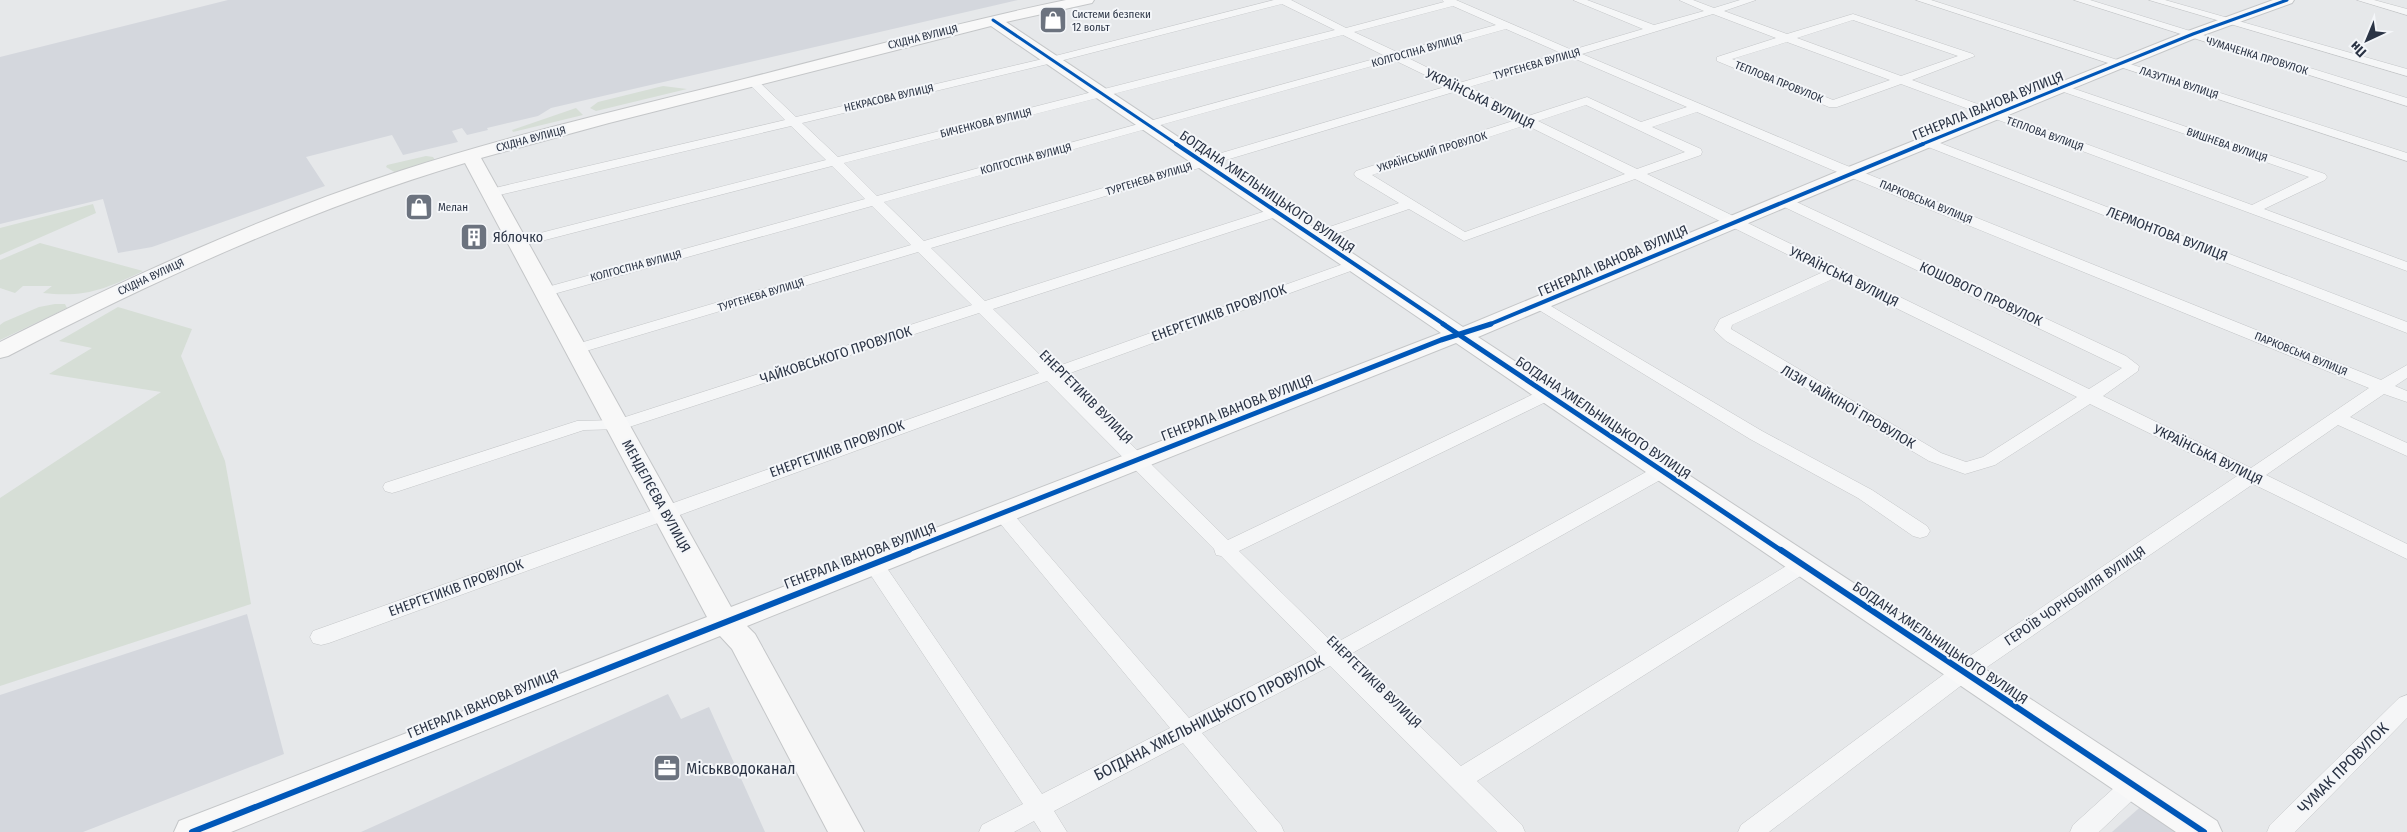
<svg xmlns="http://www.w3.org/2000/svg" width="2407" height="832" font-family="'Fira Sans Condensed',sans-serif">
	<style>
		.built { fill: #d4d7dd }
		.green { fill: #d6ded6 }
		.building { fill: #ced0d3 }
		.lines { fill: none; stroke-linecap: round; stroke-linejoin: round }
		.street-casing { stroke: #c4c6c8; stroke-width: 1 }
		.secondary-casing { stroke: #c4c6c8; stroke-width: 2 }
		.street { fill: #f5f6f7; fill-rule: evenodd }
		.secondary { fill: #f8f8f8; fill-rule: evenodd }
		.cycleway-far3-casing { stroke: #f4f6f9; stroke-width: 5 }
		.cycleway-far2-casing { stroke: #f4f6f9; stroke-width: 6 }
		.cycleway-far1-casing { stroke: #f4f6f9; stroke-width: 8 }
		.cycleway-casing { stroke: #f4f6f9; stroke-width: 9 }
		.cycleway-far3 { stroke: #0057b8; stroke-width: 3 }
		.cycleway-far2 { stroke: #0057b8; stroke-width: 4 }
		.cycleway-far1 { stroke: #0057b8; stroke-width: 5 }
		.cycleway { stroke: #0057b8; stroke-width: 6 }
		.labels { text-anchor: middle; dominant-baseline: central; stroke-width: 4; stroke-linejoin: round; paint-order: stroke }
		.far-poi-label { font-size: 11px; fill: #2b3445; stroke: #f4f6f9; text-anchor: start }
		.far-street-label { font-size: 11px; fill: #2b3445; stroke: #f4f6f9 }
		.street-label { font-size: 14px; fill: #2b3445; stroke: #f4f6f9 }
		.poi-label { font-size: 14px; fill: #2b3445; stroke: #f4f6f9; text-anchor: start }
		.near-street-label { font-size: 16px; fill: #2b3445; stroke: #f4f6f9 }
		.near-poi-label { font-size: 16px; fill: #2b3445; stroke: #f4f6f9; text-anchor: start }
	</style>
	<rect width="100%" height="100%" fill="#e6e8ea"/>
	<g class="built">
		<path d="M228,0H1018L551,108L538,116L487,128L488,130L467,135L462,128L452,131L458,142L403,155L392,135L306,157L325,186L152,247L118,253L103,199L0,224V57Z"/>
		<path d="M247,614L284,754L83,832H0V695Z"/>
		<path d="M668,694L681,719L709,707L765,832H361Z"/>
		<path d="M2146,802L2191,832H2112Z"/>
	</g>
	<g class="green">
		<path d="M663,86L687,89L596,111L590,108L598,102Z"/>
		<path d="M576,108L583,115L513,132L512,130Z"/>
		<path d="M426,156L433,157L436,162L396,173L386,167L387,165Z"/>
		<path d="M93,204L96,213L0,255V228Z"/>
		<path d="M40,243L143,271C106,289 85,298 43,293L52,286H23L15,293L0,288V260Z"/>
		<path d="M55,304H65L67,308L0,340V325L4,322L39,307Z"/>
		<path d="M118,307L192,329L181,356L225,461L251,604L0,686V498L161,392L49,374L92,348L59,341Z"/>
	</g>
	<path class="building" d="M479,229L486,240L470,245L463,234Z"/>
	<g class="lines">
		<g class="street-casing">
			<g id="street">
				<path d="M1274,0H1291L1346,28L1444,2L1442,0H1456L1572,50L1643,29L1573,0H1587L1654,25L1704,11L1679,0H1693L1714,8L1740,0H1756L1724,11L1787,34L1853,14L1973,54L1975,56L1912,80L2252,205L2309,177L2058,90L2056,88L2062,84L2066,86L2325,174L2327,177L2325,180L2264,209L2407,262V271L1901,84L1837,107H1829L1717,61V57L1776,38L1713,14L1582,54L1840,163L2381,380L2407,365V378L2395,386L2407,391V402L2384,394L2350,417L2407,443V456L2338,425L2266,475L2407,544V559L2253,484L1971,678L1769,832H1738L1741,825L1955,666L2237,476L2090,404L1995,465L1965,474L1929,461L1726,341L1714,330L1720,319L1823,272L1635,179L1464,241L1409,209L1319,240H1309L1307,237L1309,234L1399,203L1356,177L1354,174L1356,171L1516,120L1457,91L931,248L985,301L1272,209L1277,208L1284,212L1282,215L993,309L1053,368L1349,262H1359L1361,265L1359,268L1062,376L1228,540L1542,390H1554L1557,394L1554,398L1239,551L1334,644L1655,467L1662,465L1669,467L1671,471L1669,475L1347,656L1461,766L1796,560L1803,558L1810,560L1813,565L1810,570L1477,781L1522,825L1525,832H1497L1330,666L1202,733L1281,825L1284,832H1257L1183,743L1054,811L1067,832H1041L1034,821L1014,832H979L982,825L1023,804L866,568L863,563L866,558L873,556L880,558L1042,794L1170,728L994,516L991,512L994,508L1001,506L1008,508L1189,718L1317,653L1221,556L1216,555L1214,549L1047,381L329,643L321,645L313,643L310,637L313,631L1039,373L979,313L623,429L584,430L399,491L392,493L385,491L383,487L385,483L577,421L616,420L972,305L918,252L576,354L570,352L568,349L570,346L911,245L872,206L550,295H540L537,292L540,289L865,199L832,166L518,247L511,243L513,240L826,160L791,126L491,197L486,196L484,193L486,190L785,120L746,81L748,79H756L796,117L1051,57ZM1282,4L1335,30L838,157L802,123L1052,63ZM1453,6L1496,25L1397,52L1354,32ZM1853,20L1958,56L1901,76L1797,38ZM1506,29L1561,53L1459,83L1406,57ZM1343,35L1385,56L877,196L844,163ZM1787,42L1890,80L1833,100L1732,59ZM1571,57L1687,107L1641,122L1587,97L1528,116L1469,87ZM1394,60L1448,86L924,241L884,202ZM1586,105L1685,152L1637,169L1538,121ZM1697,112L1830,169L2369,388L2251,468L2103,396L2138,371L2139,366L2126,356L1788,198L1783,197L1776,201L1778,204L2122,368L2089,389L1647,174L1701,155L1702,152L1701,149L1652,127ZM1526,125L1625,174L1465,232L1372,175ZM1835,278L2077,397L1983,457L1966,462L1941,453L1731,329L1732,325Z"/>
				<path d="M1916,0H1931L2407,153V161Z"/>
				<path d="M2074,0H2090L2407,98V106Z"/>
				<path d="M2149,0H2165L2407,69V76Z"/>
				<path d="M2357,0H2374L2407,9V15Z"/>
				<path d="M1927,138L2407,322V333L1923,145L1921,142L1923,139Z"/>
				<path d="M1539,299L1762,431L1872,490L1927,526L1930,531L1927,536L1920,538L1913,536L1858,498L1750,439L1534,307L1531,304L1534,301Z"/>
				<path d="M2407,695V718L2295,832H2267L2270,825L2399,698Z"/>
				<path d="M2133,775L2141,778L2145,785L2141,792L2099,832H2070L2073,825L2125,778Z"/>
			</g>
		</g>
		<g class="secondary-casing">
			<path id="secondary" d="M1066,0H1094L1092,3L1006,22L1463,327L1846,168L2188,31L2273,0H2294L2292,3L2198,37L1860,176L1478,337L2217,821L2222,832H2176L1456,343L747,626L755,634L864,832H828L732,649L720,636L231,832H174L179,821L707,617L465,163C307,210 155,280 8,356L0,358V342C129,277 262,216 400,171C514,134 632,107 748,78C854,51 960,22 1066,0ZM991,26L1441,333L731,607L481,158L609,123Z"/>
		</g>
		<use href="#street" class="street"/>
		<use href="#secondary" class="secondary"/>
		<g class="cycleway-far3-casing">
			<g id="cycleway-far3">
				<path d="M993,20L1178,145"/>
				<path d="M1920,145L2193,34L2287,0"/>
			</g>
		</g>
		<g class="cycleway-far2-casing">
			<g id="cycleway-far2">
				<path d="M1176,144L1445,325"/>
				<path d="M1488,325L1923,144"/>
			</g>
		</g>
		<g class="cycleway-far1-casing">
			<g id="cycleway-far1">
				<path d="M1443,324L1782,551"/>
				<path d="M906,551L1441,340L1491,324"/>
			</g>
		</g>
		<g class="cycleway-casing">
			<g id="cycleway">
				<path d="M1781,550L2204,832"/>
				<path d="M192,832L909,550"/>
			</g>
		</g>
		<use href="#cycleway-far3" class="cycleway-far3"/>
		<use href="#cycleway-far2" class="cycleway-far2"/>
		<use href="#cycleway-far1" class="cycleway-far1"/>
		<use href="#cycleway" class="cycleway"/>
	</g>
	<defs>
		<g id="shop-square" transform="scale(1.4375)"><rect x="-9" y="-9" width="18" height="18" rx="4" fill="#6c737f" stroke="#f4f6f9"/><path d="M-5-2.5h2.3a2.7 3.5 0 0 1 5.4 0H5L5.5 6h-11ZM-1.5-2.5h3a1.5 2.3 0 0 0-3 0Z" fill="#fff"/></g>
		<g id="building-square" transform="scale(1.4375)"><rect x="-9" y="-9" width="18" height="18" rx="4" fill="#6c737f" stroke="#f4f6f9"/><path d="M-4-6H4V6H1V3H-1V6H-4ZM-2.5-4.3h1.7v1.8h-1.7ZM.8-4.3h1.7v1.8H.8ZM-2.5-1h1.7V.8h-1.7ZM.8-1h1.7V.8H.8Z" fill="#fff"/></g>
		<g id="office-square" transform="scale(1.4375)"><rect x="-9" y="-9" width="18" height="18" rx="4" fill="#6c737f" stroke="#f4f6f9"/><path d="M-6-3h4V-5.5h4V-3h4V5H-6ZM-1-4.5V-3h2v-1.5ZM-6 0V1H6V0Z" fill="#fff"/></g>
	</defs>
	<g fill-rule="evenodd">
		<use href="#shop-square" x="1053" y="20"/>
		<use href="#shop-square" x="419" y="207"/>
		<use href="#building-square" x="474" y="237"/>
		<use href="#office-square" x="667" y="768"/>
	</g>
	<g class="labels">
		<g class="far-poi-label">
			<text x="1072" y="14">Системи безпеки<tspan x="1072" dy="13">12 вольт</tspan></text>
			<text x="438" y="207">Мелан</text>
		</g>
		<g class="far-street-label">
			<text transform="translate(923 37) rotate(-14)">СХІДНА ВУЛИЦЯ</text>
			<text transform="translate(1417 51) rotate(-16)">КОЛГОСПНА ВУЛИЦЯ</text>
			<text transform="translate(2257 56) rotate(17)">ЧУМАЧЕНКА ПРОВУЛОК</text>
			<text transform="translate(1537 64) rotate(-16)">ТУРГЕНЄВА ВУЛИЦЯ</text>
			<text transform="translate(1779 82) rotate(22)">ТЕПЛОВА ПРОВУЛОК</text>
			<text transform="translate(2179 83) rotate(18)">ЛАЗУТІНА ВУЛИЦЯ</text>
			<text transform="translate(889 98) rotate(-13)">НЕКРАСОВА ВУЛИЦЯ</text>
			<text transform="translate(986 123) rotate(-14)">БИЧЕНКОВА ВУЛИЦЯ</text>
			<text transform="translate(2045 134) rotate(20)">ТЕПЛОВА ВУЛИЦЯ</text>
			<text transform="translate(531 139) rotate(-15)">СХІДНА ВУЛИЦЯ</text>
			<text transform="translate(2227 145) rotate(19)">ВИШНЕВА ВУЛИЦЯ</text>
			<text transform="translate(1432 152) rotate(-17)">УКРАЇНСЬКИЙ ПРОВУЛОК</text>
			<text transform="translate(1026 159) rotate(-15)">КОЛГОСПНА ВУЛИЦЯ</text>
			<text transform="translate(1149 179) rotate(-17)">ТУРГЕНЄВА ВУЛИЦЯ</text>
			<text transform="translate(1926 202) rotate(22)">ПАРКОВСЬКА ВУЛИЦЯ</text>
			<text transform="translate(636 266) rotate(-15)">КОЛГОСПНА ВУЛИЦЯ</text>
			<text transform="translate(151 277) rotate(-25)">СХІДНА ВУЛИЦЯ</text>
			<text transform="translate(761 295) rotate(-17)">ТУРГЕНЄВА ВУЛИЦЯ</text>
			<text transform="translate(2301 354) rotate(22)">ПАРКОВСЬКА ВУЛИЦЯ</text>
		</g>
		<g class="street-label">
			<text transform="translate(1480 99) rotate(26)">УКРАЇНСЬКА ВУЛИЦЯ</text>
			<text transform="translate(1988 106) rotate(-22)">ГЕНЕРАЛА ІВАНОВА ВУЛИЦЯ</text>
			<text transform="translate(1267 192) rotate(34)">БОГДАНА ХМЕЛЬНИЦЬКОГО ВУЛИЦЯ</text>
			<text transform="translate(2167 234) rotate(21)">ЛЕРМОНТОВА ВУЛИЦЯ</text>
			<text transform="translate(1613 261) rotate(-23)">ГЕНЕРАЛА ІВАНОВА ВУЛИЦЯ</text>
			<text transform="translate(1844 277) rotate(26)">УКРАЇНСЬКА ВУЛИЦЯ</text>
			<text transform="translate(1981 294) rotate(25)">КОШОВОГО ПРОВУЛОК</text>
			<text transform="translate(1219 313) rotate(-20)">ЕНЕРГЕТИКІВ ПРОВУЛОК</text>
			<text transform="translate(836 355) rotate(-18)">ЧАЙКОВСЬКОГО ПРОВУЛОК</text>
			<text transform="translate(1086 397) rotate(45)">ЕНЕРГЕТИКІВ ВУЛИЦЯ</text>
			<text transform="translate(1848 407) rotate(30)">ЛІЗИ ЧАЙКІНОЇ ПРОВУЛОК</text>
			<text transform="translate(1237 408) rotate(-21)">ГЕНЕРАЛА ІВАНОВА ВУЛИЦЯ</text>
			<text transform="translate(1603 418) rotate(34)">БОГДАНА ХМЕЛЬНИЦЬКОГО ВУЛИЦЯ</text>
			<text transform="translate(837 449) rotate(-20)">ЕНЕРГЕТИКІВ ПРОВУЛОК</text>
			<text transform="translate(2208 455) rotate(26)">УКРАЇНСЬКА ВУЛИЦЯ</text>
			<text transform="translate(656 496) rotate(61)">МЕНДЕЛЄЄВА ВУЛИЦЯ</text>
			<text transform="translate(860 556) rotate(-21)">ГЕНЕРАЛА ІВАНОВА ВУЛИЦЯ</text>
			<text transform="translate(456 588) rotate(-20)">ЕНЕРГЕТИКІВ ПРОВУЛОК</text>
			<text transform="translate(2075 596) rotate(-34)">ГЕРОЇВ ЧОРНОБИЛЯ ВУЛИЦЯ</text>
			<text transform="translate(1940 643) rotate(34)">БОГДАНА ХМЕЛЬНИЦЬКОГО ВУЛИЦЯ</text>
			<text transform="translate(1374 682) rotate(44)">ЕНЕРГЕТИКІВ ВУЛИЦЯ</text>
			<text transform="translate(483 704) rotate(-22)">ГЕНЕРАЛА ІВАНОВА ВУЛИЦЯ</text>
		</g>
		<g class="poi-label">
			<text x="493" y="237">Яблочко</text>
		</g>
		<g class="near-street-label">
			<text transform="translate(1209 718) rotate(-27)">БОГДАНА ХМЕЛЬНИЦЬКОГО ПРОВУЛОК</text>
			<text transform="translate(2343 768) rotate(-45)">ЧУМАК ПРОВУЛОК</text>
		</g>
		<g class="near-poi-label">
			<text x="686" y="768">Міськводоканал</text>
		</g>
	</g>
	<g transform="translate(2367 40) rotate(224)" stroke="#f4f6f9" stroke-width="4" paint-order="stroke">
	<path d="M0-4L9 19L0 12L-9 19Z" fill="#2b3445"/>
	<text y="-8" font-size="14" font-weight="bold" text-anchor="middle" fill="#2b3445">Пн</text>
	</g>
</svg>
